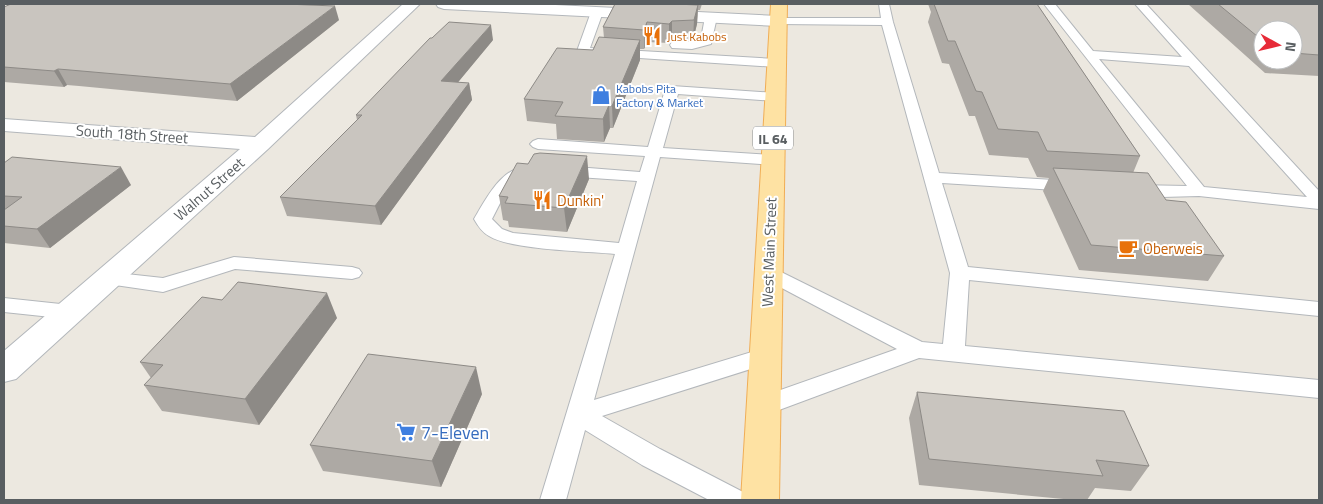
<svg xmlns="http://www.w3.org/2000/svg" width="1323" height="504" font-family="'Titillium Web',sans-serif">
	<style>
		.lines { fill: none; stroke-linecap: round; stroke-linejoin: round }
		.service-casing { stroke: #b3b7bb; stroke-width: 2 }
		.minor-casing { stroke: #b3b7bb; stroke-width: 2 }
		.primary-casing { stroke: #f0ad55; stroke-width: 2 }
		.service { fill: #fff; fill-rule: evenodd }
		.minor { fill: #fff; fill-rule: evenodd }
		.primary { fill: #fee2a3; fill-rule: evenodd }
		.wall { fill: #ada9a4; fill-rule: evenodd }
		.shaded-wall { fill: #8d8a86 }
		.building { fill: #c9c5bf; stroke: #8d8a86 }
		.labels { text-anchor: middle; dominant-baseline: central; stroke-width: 4; stroke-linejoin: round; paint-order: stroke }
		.far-food-label { font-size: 12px; fill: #c56008; stroke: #fff; text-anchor: start }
		.far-shop-label { font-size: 12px; fill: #366cbe; stroke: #fff; text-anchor: start }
		.shield { fill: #fff; stroke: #8b8e90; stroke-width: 1 }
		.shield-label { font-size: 14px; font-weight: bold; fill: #595e61 }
		.street-label { font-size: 15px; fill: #595e61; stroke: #fff }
		.food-label { font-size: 15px; fill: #c56008; stroke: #fff; text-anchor: start }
		.near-shop-label { font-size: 18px; fill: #366cbe; stroke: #fff; text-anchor: start }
	</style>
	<rect width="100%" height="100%" fill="#ece8e0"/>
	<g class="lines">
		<g class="service-casing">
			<g id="service">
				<path d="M879,4H889L893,22L939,173L1071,181L1077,182L1079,186L1077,190L1071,191L942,183L968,267L1319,302V316L969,280L965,346L1319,380V398L919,358L771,413L763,415L755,413L751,406L755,399L897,349L761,277L758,273L761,269L768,267L775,269L922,342L943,344L950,273L882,25L778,24L772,21L778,18H881Z"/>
				<path d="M1044,4H1055L1093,51L1182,57L1135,4H1146L1319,191V209L1199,196L1162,197L1129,194L1127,190L1129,186L1135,185L1187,186ZM1099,59L1189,66L1307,197L1204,187Z"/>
				<path d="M597,9L603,12L590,48L776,59L782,63L776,67L579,54L577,51L591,12Z"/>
				<path d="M711,14L717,17L711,44L692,49L672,48L670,45L672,42H692L701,39L705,17Z"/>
				<path d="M672,86L775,93L782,97L775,101L678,94L663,148L773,155L779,157L781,160L779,163L773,165L660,157L594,400L765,348L773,350L776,356L773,362L602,416L660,449L743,492L747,500H709L642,465L585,430L566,500H540L615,254C586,251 511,250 489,236C482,232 478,226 474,219C486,199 505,160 534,168L536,171C532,177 522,179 516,183C504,192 499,206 492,219L502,229L513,233L619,243L637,181L563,176L557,174L555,171L557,168L563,166L640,172L645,156L538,149L533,147L530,144L533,141L538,139L648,147L665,90Z"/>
				<path d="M234,257L352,267L359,269L362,273L359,277L352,279L235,269L163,292L108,284L101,283L98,278L101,273L108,272L163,278Z"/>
				<path d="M4,298L70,305L77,307L80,312L77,317L70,319L4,312Z"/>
			</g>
		</g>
		<g class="minor-casing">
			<g id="minor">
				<path d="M403,4H420L268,149L16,379L4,382V351L240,149L4,131V119L255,137Z"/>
				<path d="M436,4H535L778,16L784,17L786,21L784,25L778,26L444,9L438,7Z"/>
			</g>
		</g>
		<g class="primary-casing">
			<path id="primary" d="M771,4H787L779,500H741Z"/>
		</g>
		<use href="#service" class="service"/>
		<use href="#minor" class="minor"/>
		<use href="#primary" class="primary"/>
	</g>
	<g class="wall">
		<path d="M615,4H702L700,10H698L697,24L693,40H672L669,43L647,42L644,49H640V60L613,128H610L604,142L557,139L556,124L527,121L524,99L593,50L604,38L603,27Z"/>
		<path d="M928,4H1037L1140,156L1133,173L1166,200L1224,256L1208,281L1079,270L1043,191L1049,178L1037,177L1028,158L989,155L975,116H969L949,64L942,63L928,22L931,12Z"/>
		<path d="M1188,4H1319V76L1265,73ZM1263,30H1293V60H1263Z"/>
		<path d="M4,7L339,20L237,101L79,86L67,85L64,87L4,82Z"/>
		<path d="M493,40L458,82L469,83L472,100L381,225L287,216L280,197L357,120L356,115Z"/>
		<path d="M4,163L131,185L50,248L4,243Z"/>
		<path d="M589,179L567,232L509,227L508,221L503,220L499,196Z"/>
		<path d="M337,318L259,425L162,411L144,385L151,378L140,362Z"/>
		<path d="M917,392L1149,466L1131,491L1095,488L1087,500H1074L919,485L909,418Z"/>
		<path d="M482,394L441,487L323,471L310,445Z"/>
	</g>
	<g class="shaded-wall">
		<path d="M698,5L697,24L693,40L694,20Z"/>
		<path d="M335,6L339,20L237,101L230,84Z"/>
		<path d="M672,21V40L669,43V24Z"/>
		<path d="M647,22V42L644,49V30Z"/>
		<path d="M491,25L493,40L445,98L441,81Z"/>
		<path d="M640,40V60L613,128L612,106Z"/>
		<path d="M58,69L67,85L64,87L54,71Z"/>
		<path d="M469,83L472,100L381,225L375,206Z"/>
		<path d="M609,105L610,128L604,142L603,119Z"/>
		<path d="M587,156L589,179L567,232L564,208Z"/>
		<path d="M121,167L131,185L50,248L37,229Z"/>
		<path d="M327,293L337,318L259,425L245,399Z"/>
		<path d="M476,367L482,394L441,487L432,461Z"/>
	</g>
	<g class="building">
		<path d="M11,4H285L335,6L230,84L70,70L58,69L54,71L4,67V7Z"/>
		<path d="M615,4H675L698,5L694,20L672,21L669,24L647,22L644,30L603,27Z"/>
		<path d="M934,4H1037L1140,156L1047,151L1038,132L998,129L982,92L976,91L955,41H948Z"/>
		<path d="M1218,4H1319V55L1293,53V30H1263V41Z"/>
		<path d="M449,22L491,25L441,81L469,83L375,206L280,197L362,115H356L430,38H432Z"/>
		<path d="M599,37L640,40L612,106L609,105L603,119L555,116L563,102L524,99L557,48L593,50Z"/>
		<path d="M540,153L587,156L564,208L505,203L508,197L499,196L517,163L528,164L534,154Z"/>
		<path d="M12,157L121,167L37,229L4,226V210L22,197L4,196V163Z"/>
		<path d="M1053,168L1148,173L1166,200L1186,202L1224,256L1091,245Z"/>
		<path d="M238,282L327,293L245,399L144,385L163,365L140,362L202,297L222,300Z"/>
		<path d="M368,354L476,367L432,461L310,445Z"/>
		<path d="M917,392L1124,411L1149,466L1096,460L1103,476L929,459Z"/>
	</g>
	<defs>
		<g id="restaurant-bare" transform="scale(1.5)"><path d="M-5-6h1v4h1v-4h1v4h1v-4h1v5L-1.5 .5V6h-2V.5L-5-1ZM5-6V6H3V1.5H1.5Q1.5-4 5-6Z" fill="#e8710a" stroke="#fff" stroke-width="2.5" paint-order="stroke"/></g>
		<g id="shop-bare" transform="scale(1.5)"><path d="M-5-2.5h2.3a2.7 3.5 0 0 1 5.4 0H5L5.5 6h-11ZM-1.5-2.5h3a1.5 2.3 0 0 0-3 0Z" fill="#3f7fe0" stroke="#fff" stroke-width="2.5" paint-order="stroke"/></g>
		<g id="cafe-bare" transform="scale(1.5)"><path d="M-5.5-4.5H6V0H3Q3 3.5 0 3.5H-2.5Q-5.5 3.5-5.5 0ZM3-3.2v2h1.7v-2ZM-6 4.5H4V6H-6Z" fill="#e8710a" stroke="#fff" stroke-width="2.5" paint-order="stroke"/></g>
		<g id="supermarket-bare" transform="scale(1.5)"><path d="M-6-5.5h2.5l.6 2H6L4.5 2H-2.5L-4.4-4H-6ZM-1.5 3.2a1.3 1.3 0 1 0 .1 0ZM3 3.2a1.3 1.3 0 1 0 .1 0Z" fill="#3f7fe0" stroke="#fff" stroke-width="2.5" paint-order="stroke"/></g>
	</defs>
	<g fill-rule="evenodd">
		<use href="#restaurant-bare" x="652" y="36"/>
		<use href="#shop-bare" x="601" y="95"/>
		<use href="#restaurant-bare" x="542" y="200"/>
		<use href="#cafe-bare" x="1128" y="248"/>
		<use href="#supermarket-bare" x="406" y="432"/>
	</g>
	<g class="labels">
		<g class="far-food-label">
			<text x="667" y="36">Just Kabobs</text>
		</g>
		<g class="far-shop-label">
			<text x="616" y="88">Kabobs Pita<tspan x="616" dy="14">Factory &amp; Market</tspan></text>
		</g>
		<rect class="shield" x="753" y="126.5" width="40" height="23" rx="4"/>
		<g class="shield-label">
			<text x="773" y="138">IL 64</text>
		</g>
		<g class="street-label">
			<text transform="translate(132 134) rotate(4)">South 18th Street</text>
			<text transform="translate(209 189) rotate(-41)">Walnut Street</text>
			<text transform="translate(769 252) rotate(-88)">West Main Street</text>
		</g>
		<g class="food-label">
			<text x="557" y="200">Dunkin'</text>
			<text x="1143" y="248">Oberweis</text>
		</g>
		<g class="near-shop-label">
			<text x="421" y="432">7-Eleven</text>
		</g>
	</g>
	<rect width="1323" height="504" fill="none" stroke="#595e61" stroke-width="10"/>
	<g transform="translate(1278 45) rotate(98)"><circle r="24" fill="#ffffff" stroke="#bdbfc0"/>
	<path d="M0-4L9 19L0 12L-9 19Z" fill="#e72b38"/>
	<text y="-8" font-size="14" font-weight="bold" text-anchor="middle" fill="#595e61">N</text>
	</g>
</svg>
